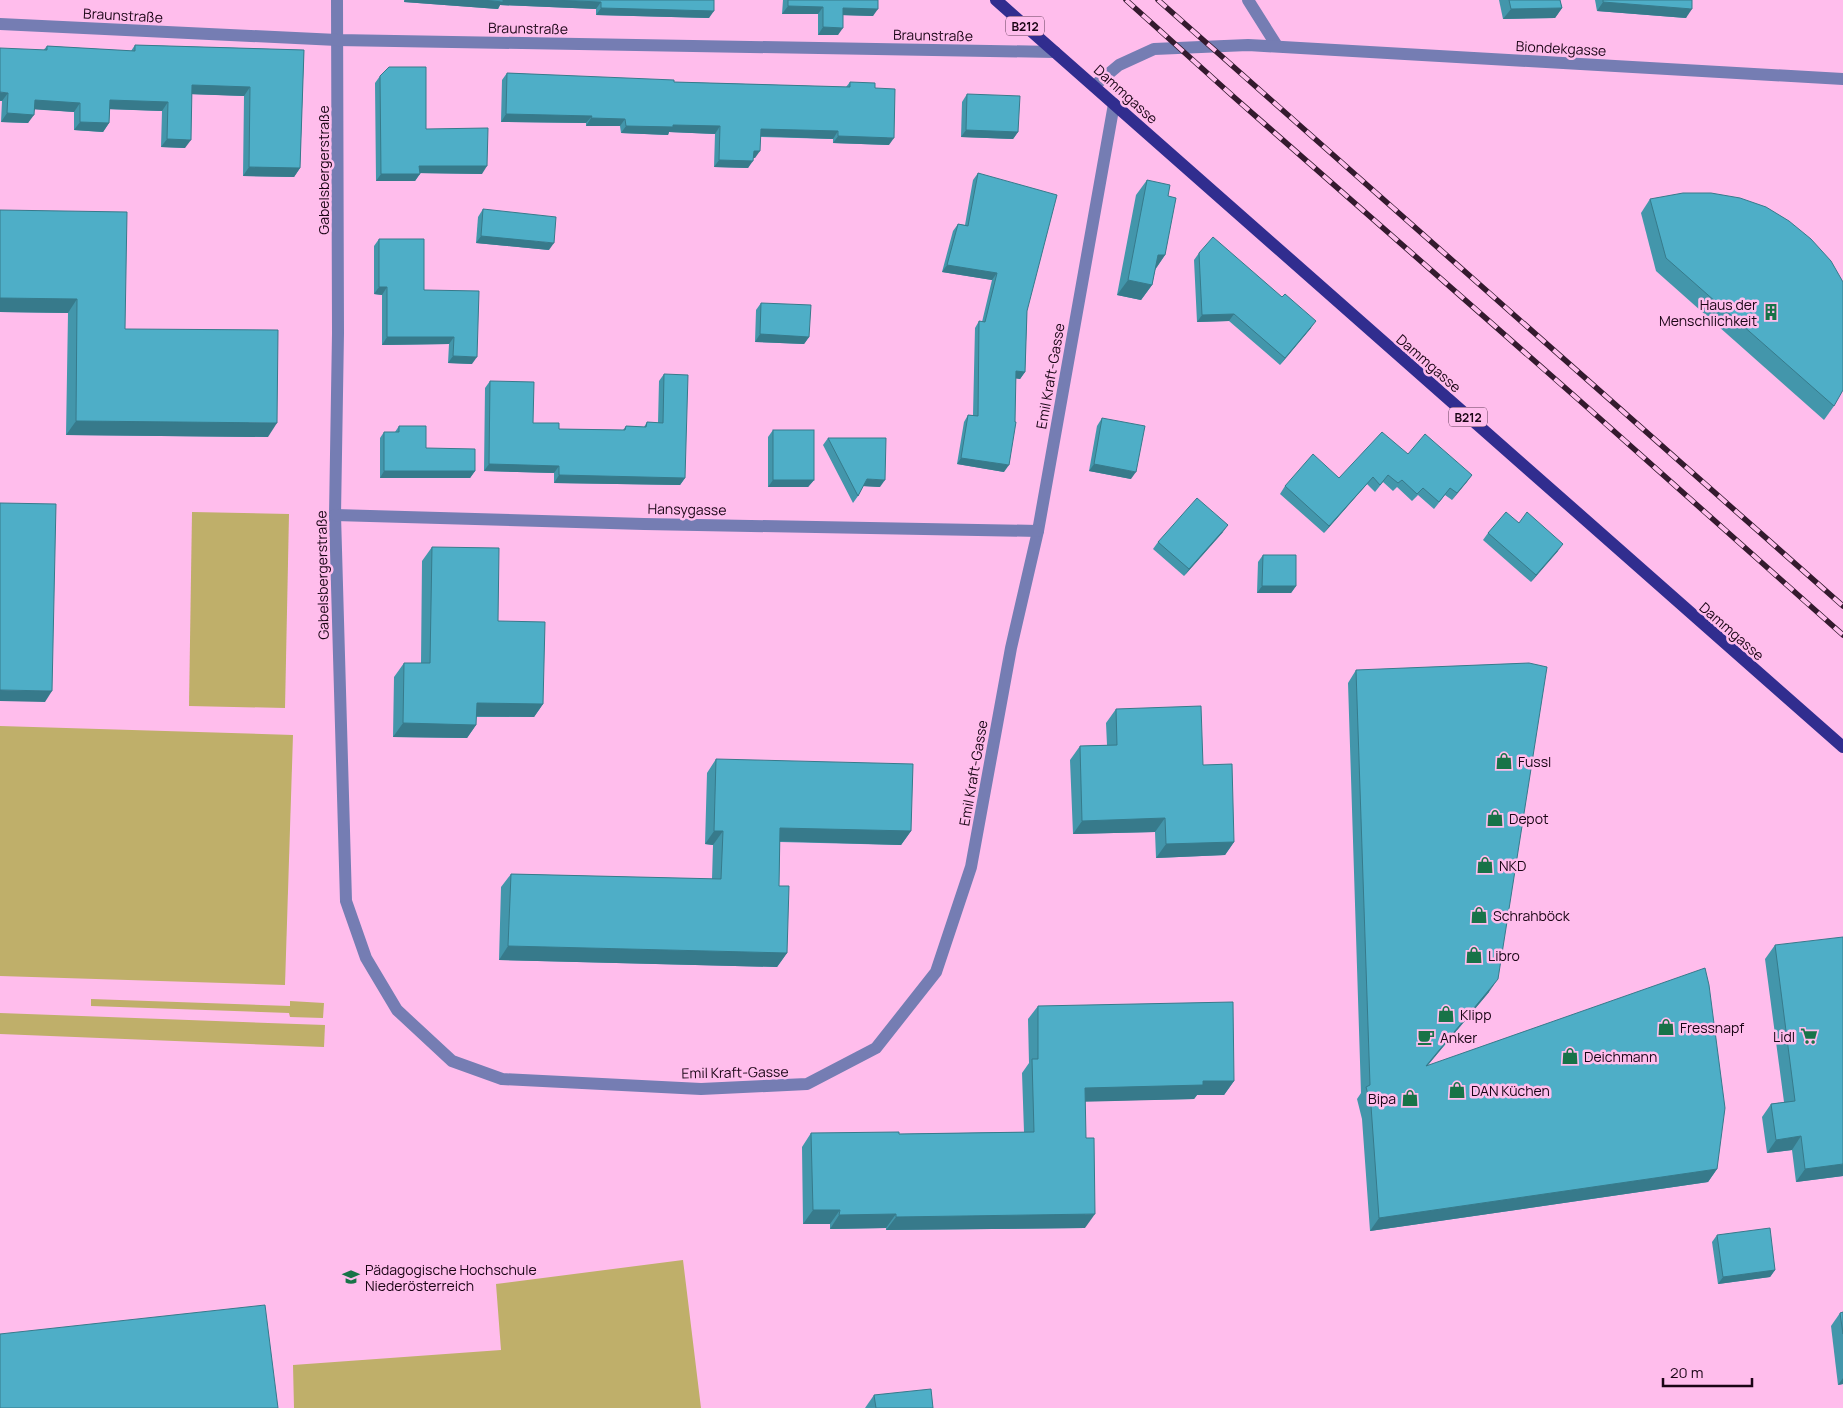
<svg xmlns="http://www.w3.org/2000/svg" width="1843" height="1408" font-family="Manrope,sans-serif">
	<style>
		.green { fill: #bfaf6a }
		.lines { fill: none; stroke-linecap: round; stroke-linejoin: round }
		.minor { stroke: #757db3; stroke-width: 12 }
		.major { stroke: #312d8f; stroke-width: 12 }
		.rail-casing { stroke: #341a2e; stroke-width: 5.5 }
		.rail { stroke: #ffbdec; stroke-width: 4; stroke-dasharray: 11; stroke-linecap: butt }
		.wall { fill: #4396ab }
		.shaded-wall { fill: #377a8b }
		.building { fill: #4eaec7; stroke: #377a8b }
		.labels { text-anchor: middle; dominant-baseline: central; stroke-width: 5; stroke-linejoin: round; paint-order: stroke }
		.shield { fill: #ffbdec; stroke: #5f3c56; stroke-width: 1 }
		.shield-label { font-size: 12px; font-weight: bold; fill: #1a0515 }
		.street-label { font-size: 14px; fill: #1a0515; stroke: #ffbdec }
		.poi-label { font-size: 14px; fill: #1a0515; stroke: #ffbdec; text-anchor: start }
	</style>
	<rect width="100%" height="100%" fill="#ffbdec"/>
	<g class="green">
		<path d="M192,512L289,514L285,708L189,706Z"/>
		<path d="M0,726L293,735L285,985L0,976Z"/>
		<path d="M91,999L290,1006V1001L324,1003L323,1018L290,1017L289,1013L91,1006Z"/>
		<path d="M0,1013L325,1025L324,1047L0,1034Z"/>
		<path d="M683,1260L701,1408H294L293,1365L501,1350L496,1284Z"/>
	</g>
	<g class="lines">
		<g class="minor">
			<path d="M337,0L338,333L335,515L346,901L366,958L397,1010L452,1061L502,1079L701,1089L807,1084L876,1048L936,972L971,867L1011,648L1038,531L1114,104"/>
			<path d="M1248,0L1277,46"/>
			<path d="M0,24L337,40L1055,52"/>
			<path d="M1094,86L1119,65L1154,49L1248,45L1843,79"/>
			<path d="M335,515L644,524L1038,531"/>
		</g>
		<path class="major" d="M996,0L1843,747"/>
		<g class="rail-casing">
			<g id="rail">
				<path d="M1126,0L1235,98L1579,400L1843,635"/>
				<path d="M1158,0L1843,606"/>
			</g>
		</g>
		<use href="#rail" class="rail"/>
	</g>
	<g class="wall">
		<path d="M404,0H714L709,18L596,15V9L500,5L498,9L404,2Z"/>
		<path d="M783,0H878L873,16L843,15L838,35H818V14H782Z"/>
		<path d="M1499,0H1560L1562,8L1555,18L1503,19Z"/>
		<path d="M1595,0H1692L1686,18L1597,11Z"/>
		<path d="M135,45L304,50L300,168L294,177L243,176L244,96L192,94L185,148L161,147L162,111L110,109L109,123L103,132L74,130V112L35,109L28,123L1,122L2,101H0L47,46L131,51Z"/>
		<path d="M507,73L674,82L846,87L850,82L875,88L889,145L833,143V139L760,137L755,158H753L748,168L714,167L715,134L669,132L668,135L621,133L620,126H586V123L501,122L502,80Z"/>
		<path d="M380,76L426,129L482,174L420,173L415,181H376L375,83Z"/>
		<path d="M967,94L1018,132L1013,139L961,137L962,102Z"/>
		<path d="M978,173L1027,311L1025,372L1020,379L1016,378L1004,472L957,464L964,422L968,415H973L975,328L979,321L982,322L992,280L942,272L953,231L958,224L965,225L973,180Z"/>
		<path d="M1147,180L1168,196L1165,255L1155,270L1152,285L1141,300L1117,295L1136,195Z"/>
		<path d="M1650,199L1834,406L1824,420L1656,271L1641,213Z"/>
		<path d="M483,209L549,250L476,243L478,217Z"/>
		<path d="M0,210L125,329L268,437L66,435L68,313L0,312Z"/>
		<path d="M379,239L424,290L472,364L448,363L449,344L382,345V295L374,294V246Z"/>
		<path d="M1199,253L1311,328L1280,365L1229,321L1197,322L1194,260Z"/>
		<path d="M761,303L809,337L804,344L755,342L756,310Z"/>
		<path d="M664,374L685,478L680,485L554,483V473L484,471L485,388L490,381L533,423L559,429L623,430L626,426L644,427L647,422L658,423L659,381Z"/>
		<path d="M1102,418L1131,479L1089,471L1097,426Z"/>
		<path d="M399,426L426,448L475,471L470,478H380V438L384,432H395Z"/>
		<path d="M773,430L814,480L808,487H768V437Z"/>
		<path d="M828,438L880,487L863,486L858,496L853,503L823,445Z"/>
		<path d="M1408,454L1472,475L1452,500L1445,495L1434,509L1418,495L1412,501L1397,487L1393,491L1383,482L1375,492L1367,484L1324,533L1280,494L1285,486L1339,478Z"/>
		<path d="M1519,523L1558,551L1531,582L1483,540L1488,533Z"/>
		<path d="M1223,532L1184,576L1153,549L1158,542Z"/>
		<path d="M432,547L498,621L543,704L534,717H476V725L467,738L393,737L394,677L404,663H421L422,561Z"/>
		<path d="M1263,555L1296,586L1291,593H1257L1258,562Z"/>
		<path d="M1356,670L1489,992L1428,1065L1717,1169L1708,1182L1370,1231L1362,1119L1357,1099L1361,1093L1348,683Z"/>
		<path d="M1116,709L1203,765L1234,842L1225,855L1156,858L1155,832L1073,834L1070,760L1080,746L1107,745L1106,723Z"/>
		<path d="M716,759L911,831L901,845L780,842L779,886L787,953L777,967L499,960L501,887L511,874L712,879L713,845L705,844L707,773Z"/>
		<path d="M1775,945L1843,1176L1796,1182L1792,1150L1767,1153L1762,1117L1771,1104L1784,1102L1765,959Z"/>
		<path d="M1038,1006L1234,1081L1224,1095H1197L1194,1099L1085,1101V1228L886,1230V1228L830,1229V1224H803L802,1147L811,1133L899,1134L1024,1132L1022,1073L1029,1063L1028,1019Z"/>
		<path d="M1717,1235L1775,1270L1770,1277L1718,1284L1712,1242Z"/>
		<path d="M1843,1312V1384L1838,1385L1831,1326L1840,1313Z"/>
		<path d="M874,1395L933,1408H865Z"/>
	</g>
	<g class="shaded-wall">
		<path d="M405,0H551L601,2L596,9L500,5L498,9L404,2Z"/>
		<path d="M1603,2L1692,9L1686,18L1597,11Z"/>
		<path d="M788,6L823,7L818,14H782Z"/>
		<path d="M601,8L714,11L709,18L596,15Z"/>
		<path d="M843,8L878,9L873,16L838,15Z"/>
		<path d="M1562,8L1555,18L1503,19L1511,9Z"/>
		<path d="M823,27L843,28L838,35H818Z"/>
		<path d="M192,85L250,87L244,96L186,94Z"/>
		<path d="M0,92L8,93L2,101H0Z"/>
		<path d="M35,100L80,103L74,112L29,109Z"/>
		<path d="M110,100L168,102L162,111L104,109Z"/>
		<path d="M7,113L34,115L28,123L1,122Z"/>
		<path d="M506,114L592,116L586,123L501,122Z"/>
		<path d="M591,118L625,119L620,126H586Z"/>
		<path d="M80,122L109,123L103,132L74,130Z"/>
		<path d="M673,125L720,126L715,134L669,132L668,135L621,133L626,126Z"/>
		<path d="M761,129L838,131L833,139L756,136Z"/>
		<path d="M966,130L1018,132L1013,139L961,137Z"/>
		<path d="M838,136L894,138L889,145L833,143Z"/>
		<path d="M167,139L191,140L185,148L161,147Z"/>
		<path d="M754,151H760L755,158H749Z"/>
		<path d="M719,160L753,161L748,168L714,167Z"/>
		<path d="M419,166H487L482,174L414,173Z"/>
		<path d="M249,167L300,168L294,177L243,176Z"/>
		<path d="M381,174H420L415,181H376Z"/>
		<path d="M481,236L554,243L549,250L476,243Z"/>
		<path d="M1158,255H1165L1154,271Z"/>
		<path d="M947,265L997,273L992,280L942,272Z"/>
		<path d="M1128,280L1152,285L1141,300L1117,295Z"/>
		<path d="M379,287H387L382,295L374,294Z"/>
		<path d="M0,298L77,299L68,313L0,312Z"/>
		<path d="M1234,314L1229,321L1197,322L1202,315Z"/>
		<path d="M1316,321L1311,328L1280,365L1285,358Z"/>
		<path d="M760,334L809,337L804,344L755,342Z"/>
		<path d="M387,337H454L449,344L382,345Z"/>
		<path d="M453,356L477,357L472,364L448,363Z"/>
		<path d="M1016,371L1025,372L1020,379L1011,378Z"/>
		<path d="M76,421L277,423L268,437L66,435Z"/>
		<path d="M961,458L1009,465L1004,472L957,464Z"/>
		<path d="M489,464L559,466L554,473L484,471Z"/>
		<path d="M1094,464L1136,472L1131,479L1089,471Z"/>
		<path d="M384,471H475L470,478H380Z"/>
		<path d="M559,475L685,478L680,485L554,483Z"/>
		<path d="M1472,475L1467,482L1452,500L1457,493Z"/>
		<path d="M1373,477L1367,484L1324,533L1329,526Z"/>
		<path d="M867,479L885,480L880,487L862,486Z"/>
		<path d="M773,480H814L808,487H768Z"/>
		<path d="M1228,525L1223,532L1184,576L1189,569Z"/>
		<path d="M1563,544L1558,551L1531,582L1536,575Z"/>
		<path d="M1262,586H1296L1291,593H1257Z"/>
		<path d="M0,690L52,691L45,702L0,701Z"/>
		<path d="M477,703L543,704L534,717L467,716Z"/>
		<path d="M403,723L476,725L467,738L393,737Z"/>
		<path d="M1165,818L1155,832L1073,834L1082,821Z"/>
		<path d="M780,828L911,831L901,845L771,841Z"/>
		<path d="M714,831H723L713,845L705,844Z"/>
		<path d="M1234,842L1225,855L1156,858L1166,844Z"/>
		<path d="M508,946L787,953L777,967L499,960Z"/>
		<path d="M1498,979L1489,992L1417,1078L1426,1066Z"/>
		<path d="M1203,1081H1234L1224,1095H1197L1194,1099L1075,1102L1085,1088Z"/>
		<path d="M1801,1136L1792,1150L1767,1153L1776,1140Z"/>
		<path d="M1843,1164V1176L1796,1182L1805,1169Z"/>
		<path d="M1717,1169L1708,1182L1370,1231L1379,1218Z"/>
		<path d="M813,1210H840L830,1224H803Z"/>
		<path d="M896,1214L886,1228L830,1229L839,1215Z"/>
		<path d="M1095,1214L1085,1228L886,1230L896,1217Z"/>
		<path d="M1775,1270L1770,1277L1718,1284L1723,1277Z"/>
		<path d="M1843,1378V1384L1838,1385Z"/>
	</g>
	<g class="building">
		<path d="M482,0H503V2Z"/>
		<path d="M551,0H714V11L601,8V2Z"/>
		<path d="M788,0H878V9L843,8V28L823,27V7L788,6Z"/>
		<path d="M1509,0H1560L1562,8L1511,9Z"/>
		<path d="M1603,0H1692V9L1603,2Z"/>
		<path d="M135,45L304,50L300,168L249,167L250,87L192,85L191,140L167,139L168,102L110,100L109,123L80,122V103L35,100L34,115L7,113L8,93L0,92V48L47,50V46L135,51Z"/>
		<path d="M389,67H426V129L488,128L487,166H419L420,174H381L380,76Z"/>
		<path d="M507,73L674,80V82L850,87V82L875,83V88L895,89L894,138L838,136V131L761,129L760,151H754L753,161L719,160L720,126L673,125V127L626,126L625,119L591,118L592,116L506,114Z"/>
		<path d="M967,94L1020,96L1018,132L966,130Z"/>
		<path d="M978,173L1057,195L1027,311L1025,372L1016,371L1015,422H1016L1009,465L961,458L968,415L978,416L979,321L985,322L997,273L947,265L958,224L968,226Z"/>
		<path d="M1147,180L1170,185L1168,196L1176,198L1165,255H1158L1152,285L1128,280Z"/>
		<path d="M1683,193H1711L1740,198L1766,207L1789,221L1811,239L1831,261L1843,282V390L1834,406L1666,258L1650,199Z"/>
		<path d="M483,209L556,217L554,243L481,236Z"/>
		<path d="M0,210L127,212L125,329L278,330L277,423L76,421L77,299L0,298Z"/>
		<path d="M1213,237L1282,297L1285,294L1316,321L1285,358L1234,314L1202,315L1199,253Z"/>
		<path d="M379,239H424V290L479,291L477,357L453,356L454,337H387V287H379Z"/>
		<path d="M761,303L811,305L809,337L760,334Z"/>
		<path d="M664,374L688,375L685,478L559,475V466L489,464L490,381L534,382L533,423H559V429L625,430L626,426L646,427L647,422L663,423Z"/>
		<path d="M1102,418L1145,426L1136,472L1094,464Z"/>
		<path d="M399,426H426V448L475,449V471H384V432H399Z"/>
		<rect x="773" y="430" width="41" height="50"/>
		<path d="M1382,432L1408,454L1425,434L1472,475L1457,493L1450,488L1439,502L1423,488L1417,494L1402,480L1398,483L1388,475L1380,485L1373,477L1329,526L1285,486L1313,454L1339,478Z"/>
		<path d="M828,438H886L885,480L867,479L858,496Z"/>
		<path d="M1197,498L1228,525L1189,569L1158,542Z"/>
		<path d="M0,503L56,504L52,691L0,690Z"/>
		<path d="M1506,512L1519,523L1527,512L1563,544L1536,575L1488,533Z"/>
		<path d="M432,547L499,548L498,621L545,622L543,704L477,703L476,725L403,723L404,663H430Z"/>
		<path d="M1263,555H1296V586H1262Z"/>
		<path d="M1529,663L1547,667L1498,979L1426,1066L1705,968L1709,985L1725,1108L1717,1169L1379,1218L1371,1106L1366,1087L1370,1085L1356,670Z"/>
		<path d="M1201,706L1203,765L1232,764L1234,842L1166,844L1165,818L1082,821L1080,746L1117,745L1116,709Z"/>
		<path d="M716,759L913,764L911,831L780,828L779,886H789L787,953L508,946L511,874L721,879L723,831H714Z"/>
		<path d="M1843,937V1164L1805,1169L1801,1136L1776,1140L1771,1104L1795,1101L1775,945Z"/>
		<path d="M1233,1002L1234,1081H1203V1085L1085,1088L1086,1138H1094L1095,1214L896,1217V1214L839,1215L840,1210H813L811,1133L899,1132V1134L1034,1132L1032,1059H1038V1006Z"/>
		<path d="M1770,1228L1775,1270L1723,1277L1717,1235Z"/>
		<path d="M265,1305L278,1408H0V1334Z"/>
		<path d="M1843,1312V1334L1840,1313Z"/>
		<path d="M931,1389L933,1408H876L874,1395Z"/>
	</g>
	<defs>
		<g id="building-bare" transform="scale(1.35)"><path d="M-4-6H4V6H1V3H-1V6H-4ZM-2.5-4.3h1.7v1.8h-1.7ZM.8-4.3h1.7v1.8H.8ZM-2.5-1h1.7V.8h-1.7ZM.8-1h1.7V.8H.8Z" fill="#187348" stroke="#ffbdec" stroke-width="2.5" paint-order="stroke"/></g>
		<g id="shop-bare" transform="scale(1.35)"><path d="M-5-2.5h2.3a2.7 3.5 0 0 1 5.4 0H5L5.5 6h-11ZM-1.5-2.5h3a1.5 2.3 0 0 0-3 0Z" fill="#187348" stroke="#ffbdec" stroke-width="2.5" paint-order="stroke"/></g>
		<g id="supermarket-bare" transform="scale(1.35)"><path d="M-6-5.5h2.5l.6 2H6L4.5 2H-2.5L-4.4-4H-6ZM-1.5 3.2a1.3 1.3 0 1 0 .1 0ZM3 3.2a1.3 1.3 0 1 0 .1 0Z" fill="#187348" stroke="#ffbdec" stroke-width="2.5" paint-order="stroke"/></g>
		<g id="cafe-bare" transform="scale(1.35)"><path d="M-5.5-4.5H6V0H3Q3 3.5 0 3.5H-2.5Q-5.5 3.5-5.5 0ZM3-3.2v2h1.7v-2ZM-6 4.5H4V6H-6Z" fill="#187348" stroke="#ffbdec" stroke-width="2.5" paint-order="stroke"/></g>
		<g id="school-bare" transform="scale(1.35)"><path d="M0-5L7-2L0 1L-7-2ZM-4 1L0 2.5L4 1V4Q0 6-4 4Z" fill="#187348" stroke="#ffbdec" stroke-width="2.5" paint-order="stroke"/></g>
	</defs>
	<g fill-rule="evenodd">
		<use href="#building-bare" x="1771" y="312"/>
		<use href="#shop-bare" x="1504" y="761"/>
		<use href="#shop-bare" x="1495" y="818"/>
		<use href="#shop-bare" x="1485" y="865"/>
		<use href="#shop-bare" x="1479" y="915"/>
		<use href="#shop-bare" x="1474" y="955"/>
		<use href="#shop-bare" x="1446" y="1014"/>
		<use href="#shop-bare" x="1666" y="1027"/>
		<use href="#supermarket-bare" x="1809" y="1036"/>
		<use href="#cafe-bare" x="1426" y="1037"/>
		<use href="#shop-bare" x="1570" y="1056"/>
		<use href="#shop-bare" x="1457" y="1090"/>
		<use href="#shop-bare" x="1410" y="1098"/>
		<use href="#school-bare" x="351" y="1277"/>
	</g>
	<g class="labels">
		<g class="shield">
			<rect x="1006" y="16.5" width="38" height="19" rx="4"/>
			<rect x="1449" y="407.5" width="38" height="19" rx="4"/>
		</g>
		<g class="shield-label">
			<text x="1025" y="26">B212</text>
			<text x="1468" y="417">B212</text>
		</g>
		<g class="street-label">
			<text transform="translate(123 15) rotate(3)">Braunstraße</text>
			<text transform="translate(528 28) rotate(1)">Braunstraße</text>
			<text transform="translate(933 35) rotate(1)">Braunstraße</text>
			<text transform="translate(1561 48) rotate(3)">Biondekgasse</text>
			<text transform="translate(1126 94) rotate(42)">Dammgasse</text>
			<text transform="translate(323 170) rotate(-90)">Gabelsbergerstraße</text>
			<text transform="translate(1429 363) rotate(41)">Dammgasse</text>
			<text transform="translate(1050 376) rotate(-80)">Emil Kraft-Gasse</text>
			<text transform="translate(687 509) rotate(1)">Hansygasse</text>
			<text transform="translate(322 575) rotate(-91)">Gabelsbergerstraße</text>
			<text transform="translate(1732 631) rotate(41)">Dammgasse</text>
			<text transform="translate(973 773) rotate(-80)">Emil Kraft-Gasse</text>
			<text transform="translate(735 1072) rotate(-1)">Emil Kraft-Gasse</text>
		</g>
		<g class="poi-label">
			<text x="1757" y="304" text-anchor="end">Haus der<tspan x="1757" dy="16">Menschlichkeit</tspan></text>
			<text x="1518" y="761">Fussl</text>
			<text x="1509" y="818">Depot</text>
			<text x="1499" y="865">NKD</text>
			<text x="1493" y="915">Schrahböck</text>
			<text x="1488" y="955">Libro</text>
			<text x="1460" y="1014">Klipp</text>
			<text x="1680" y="1027">Fressnapf</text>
			<text x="1795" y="1036" text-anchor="end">Lidl</text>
			<text x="1440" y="1037">Anker</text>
			<text x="1584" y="1056">Deichmann</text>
			<text x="1471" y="1090">DAN Küchen</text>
			<text x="1396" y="1098" text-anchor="end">Bipa</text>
			<text x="365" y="1269">Pädagogische Hochschule<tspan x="365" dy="16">Niederösterreich</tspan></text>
		</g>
	</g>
	<path d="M1663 1378v8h89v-8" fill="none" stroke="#1a0515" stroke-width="2.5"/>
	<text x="1670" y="1378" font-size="15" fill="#1a0515" stroke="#ffbdec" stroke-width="4" paint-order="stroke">20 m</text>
</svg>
